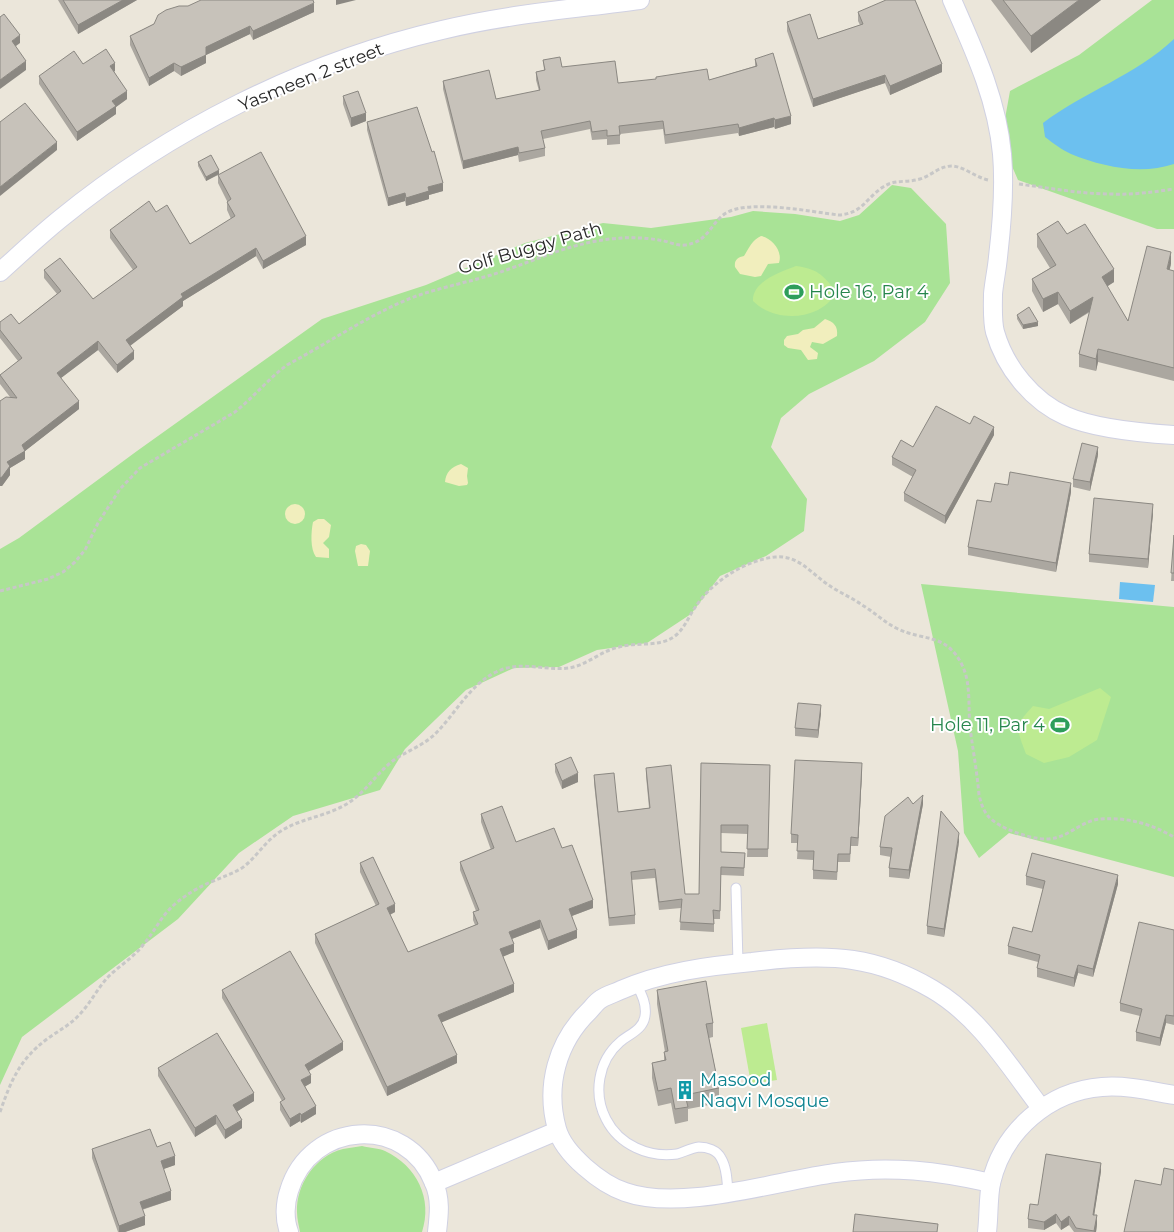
<svg xmlns="http://www.w3.org/2000/svg" width="1174" height="1232" font-family="Montserrat,sans-serif">
	<style>
		.green { fill: #a9e396 }
		.sand { fill: #f1eebd }
		.pitch { fill: #bdeb91 }
		.water { fill: #6cc0ef }
		.lines { fill: none; stroke-linecap: round; stroke-linejoin: round }
		.lane-casing { stroke: #d0d1e2; stroke-width: 11 }
		.street-casing { stroke: #d0d1e2; stroke-width: 20 }
		.path { stroke: #c7c7c7; stroke-width: 3; stroke-dasharray: 4 2.5; stroke-linecap: butt }
		.lane { stroke: #fff; stroke-width: 9 }
		.street { stroke: #fff; stroke-width: 18 }
		.wall { fill: #aba7a0 }
		.shaded-wall { fill: #8b8882 }
		.building { fill: #c7c2ba; stroke: #8b8882 }
		.labels { text-anchor: middle; dominant-baseline: central; stroke-width: 4; stroke-linejoin: round; paint-order: stroke }
		.street-label { font-size: 18px; fill: #292929; stroke: #fff }
		.leisure-label { font-size: 18px; fill: #27864d; stroke: #fff; text-anchor: start }
		.culture-label { font-size: 18px; fill: #0d838f; stroke: #fff; text-anchor: start }
	</style>
	<rect width="100%" height="100%" fill="#ebe6da"/>
	<g class="green">
		<path d="M1152,0H1174V229H1157L1018,180L1001,141L1010,91L1079,55Z"/>
		<path d="M892,185L911,188L946,224L950,283L925,322L874,361L809,394L781,418L771,447L807,499L804,531L766,556L720,576L691,614L647,643L597,650L559,667L514,668L466,690L405,749L380,790L293,816L239,853L178,919L22,1037L0,1085V549L19,538L137,451L322,319L426,285L525,243L603,223L651,228L731,217L753,211L795,214L840,221L859,215Z"/>
		<path d="M921,584L1174,607V877L1009,833L979,858L964,833L958,751Z"/>
		<path d="M362,1146C370,1148 379,1148 385,1151C417,1166 433,1199 422,1232H300C299,1226 297,1219 297,1212C296,1185 315,1156 343,1149C349,1148 356,1147 362,1146Z"/>
	</g>
	<g class="sand">
		<path d="M761,236C772,238 783,251 779,263L768,264L761,276L755,277L740,274L735,267C734,260 738,257 744,256C749,248 752,240 761,236Z"/>
		<path d="M825,319C834,322 838,326 837,336L823,344L812,342L810,347L818,353L817,359L808,360L801,350L788,348L784,345V340L787,336L798,334L803,330L814,328Z"/>
		<path d="M461,464L468,468L467,476L468,483L467,485L459,486L445,482C446,472 451,467 461,464Z"/>
		<circle cx="295" cy="514" r="10"/>
		<path d="M318,519H324L331,525L329,537L323,543L329,549V558L316,557C310,549 311,532 313,522Z"/>
		<path d="M361,544L366,545L370,551L368,566H358L355,551L356,546Z"/>
	</g>
	<g class="pitch">
		<path d="M796,266C817,269 822,274 835,290C834,299 827,305 818,310C798,320 770,318 753,301C752,281 781,272 796,266Z"/>
		<path d="M1100,688L1111,697L1097,740L1069,757L1044,763L1026,754C1017,729 1013,727 1033,706L1049,709Z"/>
		<path d="M767,1023L777,1080L751,1084L741,1028Z"/>
	</g>
	<g class="water">
		<path d="M1174,39V164C1141,175 1103,167 1071,154C1062,150 1053,143 1045,137L1043,123C1084,92 1136,75 1174,39Z"/>
		<path d="M1120,582L1155,585L1153,602L1119,599Z"/>
	</g>
	<g class="lines">
		<g class="lane-casing">
			<g id="lane">
				<path d="M736,888L738,963"/>
				<path d="M636,983C641,993 647,1004 645,1016C643,1030 629,1034 620,1042C598,1061 593,1094 606,1119C619,1145 649,1158 677,1154C684,1152 691,1148 699,1147C707,1147 717,1150 721,1158C727,1168 727,1181 728,1192"/>
			</g>
		</g>
		<g class="street-casing">
			<g id="street">
				<path d="M952,0C974,50 997,99 1002,154C1005,188 1002,223 998,257C997,269 994,282 993,294C993,305 992,321 995,332C1005,367 1032,401 1066,416C1095,429 1142,433 1174,435"/>
				<path d="M0,272C20,254 39,236 60,219C169,130 304,62 442,30C508,14 573,9 640,0"/>
				<path d="M434,1183L557,1131"/>
				<path d="M991,1183C938,1171 890,1165 835,1173C776,1181 681,1212 625,1192C601,1184 564,1154 557,1129C545,1086 557,1042 589,1011C593,1007 596,1002 601,999C607,995 615,993 621,990C662,972 708,966 752,962C785,958 820,955 853,960C880,964 908,975 932,989C979,1016 1009,1066 1041,1108"/>
				<path d="M289,1232C284,1219 285,1203 289,1191C310,1120 407,1114 434,1183C441,1199 439,1215 437,1232"/>
				<path d="M987,1232C989,1216 988,1198 991,1183C1003,1131 1049,1091 1102,1087C1126,1085 1151,1091 1174,1095"/>
			</g>
		</g>
		<g class="path">
			<path d="M1019,184C1050,188 1080,194 1112,194C1133,195 1153,192 1174,189"/>
			<path d="M0,591L48,579L63,572L75,562L85,550L98,523L120,489L140,468L235,412C254,397 268,379 287,365C328,343 367,316 411,298C443,286 477,281 509,269C540,258 569,245 603,240C621,237 641,237 659,240C668,241 676,246 685,245C709,242 710,223 726,213C750,199 811,212 839,215C863,213 865,199 883,187C895,179 907,183 920,179C931,176 939,166 952,166C965,167 975,177 988,180"/>
			<path d="M0,1112C11,1081 19,1060 47,1039C58,1031 70,1025 79,1015C90,1004 97,989 108,977C119,966 133,958 143,945C156,930 160,917 176,903C187,894 199,887 211,882C222,877 232,874 242,868C257,857 265,841 281,831C305,816 334,816 355,798C369,787 379,771 394,760C407,751 422,746 434,735C455,715 469,685 496,672C520,660 544,671 569,668C587,665 601,651 619,647C636,642 657,647 672,638C684,631 688,617 696,606C712,582 745,560 775,557C798,555 810,572 827,584C838,592 851,597 862,605C874,612 884,622 896,628C924,642 947,632 963,667C971,685 968,708 970,728C973,750 977,772 979,795C981,803 983,810 988,816C999,829 1038,843 1055,838C1072,834 1083,820 1101,819C1128,817 1151,824 1174,837"/>
		</g>
		<use href="#lane" class="lane"/>
		<use href="#street" class="street"/>
	</g>
	<g class="wall">
		<path d="M58,0H137L78,34Z"/>
		<path d="M991,0H1101L1031,53Z"/>
		<path d="M188,6L314,12L253,40L250,34L206,55V63L181,76L174,71L149,86L130,45V36Z"/>
		<path d="M858,12L942,72L890,95L885,83L813,107L787,31V22L818,39L860,25L858,21Z"/>
		<path d="M755,59L791,124L775,129L774,127L739,136L738,133L665,144L663,129L620,134V144L607,145V139L592,140L590,129L543,139L545,148V156L519,162L518,155L463,169L443,89V81L496,99L539,91L536,80V72L544,70L543,60L562,67L618,83L709,80L755,66Z"/>
		<path d="M83,64L115,71H114L127,99L116,107V114L77,141L39,84V76Z"/>
		<path d="M343,96L366,121L351,127L343,104Z"/>
		<path d="M367,122L443,191L429,195V199L406,206L405,201L388,206L367,130Z"/>
		<path d="M198,162L219,174L306,245L263,269L256,256L183,301V306L130,345L134,359L117,373L98,350L61,378L79,409L25,451V459L10,468V475L2,486L10,397L0,384V375L18,361L0,338V322L19,324L57,294L44,278V270L93,299L133,270L110,238V230L156,212L190,244L231,219L227,210V201L218,183V175L206,181L198,166Z"/>
		<path d="M1037,234H1067L1114,282L1107,286L1128,321L1171,264L1169,270L1174,271V381L1098,362L1096,371L1079,367V354L1090,312L1070,324L1058,304L1043,312L1032,291V279L1050,268L1037,247Z"/>
		<path d="M1017,315L1038,326L1023,329L1017,319Z"/>
		<path d="M970,424L994,435L945,524L904,501V493L913,477L892,465V457L913,447Z"/>
		<path d="M1098,455L1090,491L1073,487V479Z"/>
		<path d="M1008,485L1071,492L1056,572L968,555V547L991,502Z"/>
		<path d="M1153,513L1148,568L1089,562V554Z"/>
		<path d="M1174,535V581H1171Z"/>
		<path d="M821,713L818,738L795,736V728Z"/>
		<path d="M701,763L770,765L768,857H747L748,834L721,833V852L745,853L744,876L721,875L720,919H714V932L680,930L681,908L659,910L655,878L631,880L635,915V924L609,926L594,783V775L618,812L649,808L646,776V768L685,894H699Z"/>
		<path d="M555,764L578,782L562,789L555,772Z"/>
		<path d="M862,772L858,846H851L850,862H838L837,880L813,879V860L797,859L798,843H791V834Z"/>
		<path d="M913,804H923L909,879L889,877V868L891,857L880,855V847Z"/>
		<path d="M481,814L516,842L562,848L593,908L572,916L577,938L548,950L540,928L512,939L514,952L503,956L514,992L441,1022L457,1063L387,1096L315,943V934L376,906L360,872V863L395,912L390,915L408,952L475,925L473,920V912L476,911L460,870V862L491,850L481,822Z"/>
		<path d="M959,842L944,937L927,934V926Z"/>
		<path d="M1026,876L1118,884L1093,977L1078,973L1074,987L1037,977V968L1038,962L1008,954V946L1032,932L1043,889L1026,885Z"/>
		<path d="M1174,930V1025L1166,1023L1160,1046L1136,1041V1032L1140,1016L1120,1011V1003Z"/>
		<path d="M222,990L343,1050L309,1071L311,1083L305,1086L316,1114L301,1123L300,1121L290,1127L280,1110V1102L282,1101L222,998Z"/>
		<path d="M657,990L713,1023V1037L709,1038L719,1088V1103L688,1109V1121L675,1124L671,1103L658,1106L652,1078V1063L664,1060V1052H665L657,1004Z"/>
		<path d="M158,1068L254,1101L237,1111L242,1128L225,1139L216,1124L195,1137L158,1076Z"/>
		<path d="M157,1147L175,1165L163,1169L171,1200L142,1210L145,1225L125,1232H118L92,1158V1149Z"/>
		<path d="M1101,1171L1094,1215L1097,1224L1096,1232H1074L1069,1225L1061,1230L1056,1223L1044,1230L1028,1228V1219L1038,1205Z"/>
	</g>
	<g class="shaded-wall">
		<path d="M123,0H137L78,34V25Z"/>
		<path d="M336,0H356L336,5Z"/>
		<path d="M1079,0H1101L1031,53V36Z"/>
		<path d="M314,3V12L253,40V31Z"/>
		<path d="M250,26V34L206,55V63L181,76V67L206,47Z"/>
		<path d="M20,35V43L12,49V41Z"/>
		<path d="M26,61V70L0,89V80Z"/>
		<path d="M115,63V71L110,74V66Z"/>
		<path d="M174,63V71L149,86V78Z"/>
		<path d="M942,64V72L890,95V86Z"/>
		<path d="M885,75V83L813,107V99Z"/>
		<path d="M127,91V99L116,107V114L77,141V132L112,101Z"/>
		<path d="M366,113V121L351,127V118Z"/>
		<path d="M791,116V124L775,129V120Z"/>
		<path d="M774,118V127L739,136V128Z"/>
		<path d="M57,142V150L0,196V187Z"/>
		<path d="M518,147V155L463,169V161Z"/>
		<path d="M219,170V174L206,181V177Z"/>
		<path d="M443,183V191L429,195V199L406,206V198L428,187Z"/>
		<path d="M405,193V201L388,206V198Z"/>
		<path d="M306,236V245L263,269V261Z"/>
		<path d="M256,248V256L183,301V306L126,349V340L181,294Z"/>
		<path d="M1171,252V264L1167,282V269Z"/>
		<path d="M1114,269V282L1102,290V277Z"/>
		<path d="M1058,292V304L1043,312V299Z"/>
		<path d="M1093,297V309L1070,324V311Z"/>
		<path d="M1038,322V326L1023,329V325Z"/>
		<path d="M98,341V350L57,381V373Z"/>
		<path d="M1098,349V362L1096,371V359Z"/>
		<path d="M134,351V359L117,373V365Z"/>
		<path d="M79,401V409L25,451V459L10,468V475L2,486H0V478L7,462L22,445Z"/>
		<path d="M994,427V435L945,524V516Z"/>
		<path d="M1098,447V455L1090,491V482Z"/>
		<path d="M1071,483V492L1056,572V563Z"/>
		<path d="M1153,504V513L1148,568V559Z"/>
		<path d="M821,705V713L818,738V730Z"/>
		<path d="M862,763V772L858,846V838Z"/>
		<path d="M578,773V782L562,789V781Z"/>
		<path d="M923,795V804L909,879V870Z"/>
		<path d="M959,833V842L944,937V929Z"/>
		<path d="M1118,875V884L1093,977V969Z"/>
		<path d="M593,900V908L569,917V909Z"/>
		<path d="M395,904V912L387,916V908Z"/>
		<path d="M540,920V928L509,940V932Z"/>
		<path d="M577,930V938L548,950V941Z"/>
		<path d="M514,944V952L500,958V949Z"/>
		<path d="M1078,965V973L1074,987V978Z"/>
		<path d="M514,984V992L438,1024V1015Z"/>
		<path d="M1166,1015V1023L1160,1046V1038Z"/>
		<path d="M343,1042V1050L305,1073V1065Z"/>
		<path d="M457,1055V1063L387,1096V1087Z"/>
		<path d="M311,1075V1083L301,1089V1080Z"/>
		<path d="M254,1093V1101L233,1114V1105Z"/>
		<path d="M316,1106V1114L301,1123V1115Z"/>
		<path d="M300,1113V1121L290,1127V1119Z"/>
		<path d="M216,1115V1124L195,1137V1128Z"/>
		<path d="M242,1120V1128L225,1139V1130Z"/>
		<path d="M175,1156V1165L161,1170V1161Z"/>
		<path d="M1101,1163V1171L1093,1223V1215Z"/>
		<path d="M171,1191V1200L140,1210V1202Z"/>
		<path d="M1056,1214V1223L1044,1230V1222Z"/>
		<path d="M1097,1215V1224L1096,1232H1094Z"/>
		<path d="M145,1216V1225L125,1232H119V1226Z"/>
		<path d="M1069,1216V1225L1061,1230V1222Z"/>
	</g>
	<g class="building">
		<path d="M63,0H123L78,25Z"/>
		<path d="M201,0H313L314,3L253,31L250,26L206,47V55L181,67L174,63L149,78L130,36L154,24L158,15L166,10L179,6H188Z"/>
		<path d="M886,0H915L942,64L890,86L885,75L813,99L787,22L810,14L818,39L863,24L858,12Z"/>
		<path d="M1003,0H1079L1031,36Z"/>
		<path d="M4,14L20,35L12,41L26,61L0,80V17Z"/>
		<path d="M106,49L115,63L110,66L127,91L112,101L116,106L77,132L39,76L74,51L83,64Z"/>
		<path d="M773,53L791,116L775,120L774,118L739,128L738,124L665,135L663,121L619,126L620,135L607,136V130L592,132L590,121L541,131L545,148L519,153L518,147L463,161L443,81L489,70L496,99L540,90L536,72L545,70L543,60L560,57L562,67L615,61L618,83L656,79V77L707,69L709,80L757,66L755,59Z"/>
		<path d="M358,91L366,113L351,118L343,96Z"/>
		<path d="M25,103L57,142L0,187V122Z"/>
		<path d="M417,107L432,152L434,151L443,183L428,187L429,191L406,198L405,193L388,198L367,122Z"/>
		<path d="M261,152L306,236L263,261L256,248L181,294L183,297L126,340L134,351L117,365L98,341L57,373L79,401L22,445L25,451L7,462L10,466L2,477L0,478V401L6,397L17,398L0,375L22,358L0,330V322L11,314L19,324L61,291L44,270L60,258L93,299L137,267L110,230L149,201L156,212L167,205L190,244L235,216L227,202L231,199L218,175Z"/>
		<path d="M211,155L219,170L206,177L198,162Z"/>
		<path d="M1058,221L1067,234L1085,224L1114,269L1102,277L1128,321L1147,246L1171,252L1167,269L1174,271V368L1098,349L1096,359L1079,354L1093,297L1070,311L1058,292L1043,299L1032,279L1056,265L1037,234Z"/>
		<path d="M1029,307L1038,322L1023,325L1017,315Z"/>
		<path d="M936,406L970,424L974,416L994,427L945,516L904,493L916,470L892,457L901,440L913,447Z"/>
		<path d="M1082,443L1098,447L1090,482L1073,479Z"/>
		<path d="M1010,472L1071,483L1056,563L968,547L977,500L991,502L995,483L1008,485Z"/>
		<path d="M1094,498L1153,504L1148,559L1089,554Z"/>
		<path d="M1174,535V573H1171Z"/>
		<path d="M798,703L821,705L818,730L795,728Z"/>
		<path d="M571,757L578,773L562,781L555,764Z"/>
		<path d="M795,760L862,763L858,838L851,837L850,854H838L837,872L813,870L814,851H797L798,835L791,834Z"/>
		<path d="M701,763L770,765L768,849H747L748,825H721V852L745,853L744,868L721,867L720,911L713,910L714,924L680,922L682,899L659,902L655,869L631,872L635,915L609,918L594,775L614,773L618,812L650,808L646,768L671,765L685,894H699Z"/>
		<path d="M923,795L909,870L889,868L892,848L880,847L885,816L908,797L913,804Z"/>
		<path d="M502,806L516,842L554,828L562,848L572,845L593,900L569,909L577,930L548,941L540,920L509,932L514,944L500,949L514,984L438,1015L457,1055L387,1087L315,934L379,904L360,863L373,857L395,904L387,908L408,952L478,924L473,912L479,910L460,862L494,848L481,814Z"/>
		<path d="M941,811L959,833L944,929L927,926Z"/>
		<path d="M1032,853L1118,875L1093,969L1078,965L1074,978L1037,968L1040,955L1008,946L1013,927L1032,932L1045,881L1026,876Z"/>
		<path d="M1139,922L1174,930V1016L1166,1015L1160,1038L1136,1032L1142,1009L1120,1003Z"/>
		<path d="M290,951L343,1042L305,1065L311,1075L301,1080L316,1106L301,1115L300,1113L290,1119L280,1102L285,1099L222,990Z"/>
		<path d="M706,981L713,1023L706,1024L719,1088L685,1095L688,1107L675,1109L671,1088L658,1091L652,1063L666,1060L664,1052L668,1051L657,990Z"/>
		<path d="M217,1033L254,1093L233,1105L242,1120L225,1130L216,1115L195,1128L158,1068Z"/>
		<path d="M150,1129L157,1147L170,1142L175,1156L161,1161L171,1191L140,1202L145,1216L119,1226L92,1149Z"/>
		<path d="M1046,1154L1101,1163L1093,1215H1097L1094,1231L1076,1228L1069,1216L1061,1222L1056,1214L1044,1222L1028,1219L1030,1204L1038,1205Z"/>
		<path d="M1164,1168L1174,1170V1232H1124L1135,1180L1161,1185Z"/>
		<path d="M855,1214L938,1224L937,1232H853Z"/>
	</g>
	<defs>
		<g id="stadium-bare" transform="scale(1.5)"><path d="M0-5a6.5 5 0 1 0 0 10a6.5 5 0 1 0 0-10ZM-3.5-1.8h7v3.6h-7Z" fill="#2e9e5b" stroke="#fff" stroke-width="2.5" paint-order="stroke"/></g>
		<g id="building-bare" transform="scale(1.5)"><path d="M-4-6H4V6H1V3H-1V6H-4ZM-2.5-4.3h1.7v1.8h-1.7ZM.8-4.3h1.7v1.8H.8ZM-2.5-1h1.7V.8h-1.7ZM.8-1h1.7V.8H.8Z" fill="#0f9aa8" stroke="#fff" stroke-width="2.5" paint-order="stroke"/></g>
	</defs>
	<g fill-rule="evenodd">
		<use href="#stadium-bare" x="794" y="292"/>
		<use href="#stadium-bare" x="1060" y="725"/>
		<use href="#building-bare" x="685" y="1090"/>
	</g>
	<g class="labels">
		<g class="street-label">
			<text transform="translate(311 77) rotate(-22)">Yasmeen 2 street</text>
			<text transform="translate(530 248) rotate(-16)">Golf Buggy Path</text>
		</g>
		<g class="leisure-label">
			<text x="809" y="292">Hole 16, Par 4</text>
			<text x="1045" y="725" text-anchor="end">Hole 11, Par 4</text>
		</g>
		<g class="culture-label">
			<text x="700" y="1080">Masood<tspan x="700" dy="21">Naqvi Mosque</tspan></text>
		</g>
	</g>
</svg>
